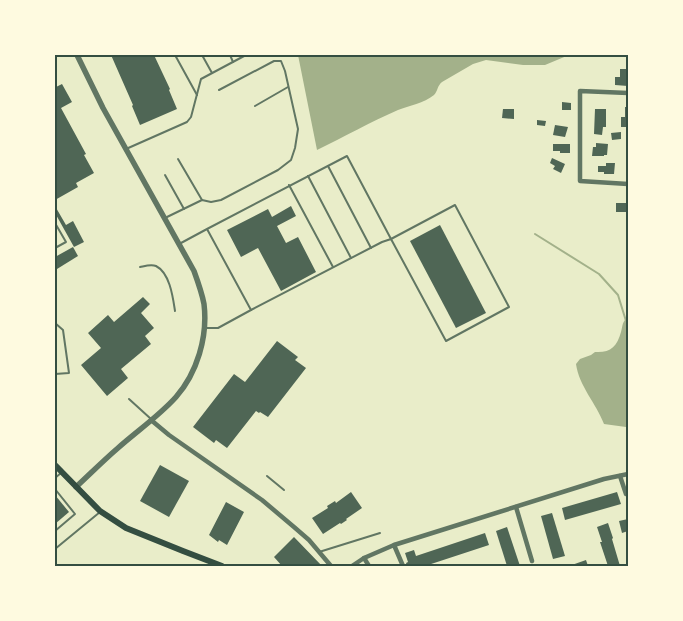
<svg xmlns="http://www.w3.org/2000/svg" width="683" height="621" font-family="Ubuntu,sans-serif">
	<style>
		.water { fill: #a3b18a }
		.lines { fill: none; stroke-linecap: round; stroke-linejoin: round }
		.stream { stroke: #a3b18a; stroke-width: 2 }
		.building { fill: #4f6655 }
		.service { stroke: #617663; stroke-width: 2 }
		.minor { stroke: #617663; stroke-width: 4.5 }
		.tertiary { stroke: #617663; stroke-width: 5.5 }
		.secondary { stroke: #344e41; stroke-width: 6 }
		.neatline { fill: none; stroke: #344e41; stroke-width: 2 }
	</style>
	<rect width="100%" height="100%" fill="#e9edc9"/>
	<g class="water">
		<path d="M298,55H569L545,65H523L486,60L473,64L442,82C437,86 438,91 434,95C424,103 409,106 398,110C370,122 344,137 317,150Z"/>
		<path d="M628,318V426L626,427L604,424C596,403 579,386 576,364L580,359L591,355L595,352C610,353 617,347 621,332C623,325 622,321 628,318Z"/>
	</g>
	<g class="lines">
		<path class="stream" d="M535,234L599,274L618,295L626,321"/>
	</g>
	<g class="building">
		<path d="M111,55H154L170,89L169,90L177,109L140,125L132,106L133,105Z"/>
		<path d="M620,69H628V86L615,85V77H620Z"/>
		<path d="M55,84L56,87L62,84L72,102L61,108L86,154L84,155L94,173L76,183L78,187L55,200Z"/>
		<path d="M562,102L571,103V110H562Z"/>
		<path d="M625,107H628V127H621V117H625Z"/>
		<path d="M503,109H514V119L502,118Z"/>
		<path d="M595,109H606V127H603L602,135L594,134Z"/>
		<path d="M537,120L546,121L545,126L537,125Z"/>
		<path d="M555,125L568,127L565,137L553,135Z"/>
		<path d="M621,132V139L612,140L611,133Z"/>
		<path d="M596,143L608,144L607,155H604V156H592L593,147H596Z"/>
		<path d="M553,144H570V153H560V151H553Z"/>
		<path d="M552,158L565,164L561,173L553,169L555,166L550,163Z"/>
		<path d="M606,163H615L614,174H604V172H598V166H606Z"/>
		<rect x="616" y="203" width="12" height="9"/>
		<path d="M55,206L66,225L73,221L84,242L74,247L55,213Z"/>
		<path d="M291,206L296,216L277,226L286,243L298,237L316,272L281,291L258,248L241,257L227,230L268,209L272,217Z"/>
		<path d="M440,225L486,313L456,328L410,241Z"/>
		<path d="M73,247L78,256L57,269L55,266V257Z"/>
		<path d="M143,297L150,304L141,313L154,328L145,336L151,344L121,369L128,378L107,396L81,365L101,348L88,333L108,315L114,322Z"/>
		<path d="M277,341L298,357L295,360L306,368L268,417L260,412L259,413L256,411L227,448L216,440L214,443L193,427L234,374L245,382Z"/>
		<path d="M160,465L189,481L169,517L140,501Z"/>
		<path d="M351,492L362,508L346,519L347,520L341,524L340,523L323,534L312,518L328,508L327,506L335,501L336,503Z"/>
		<path d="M617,492L621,504L565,520L562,508Z"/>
		<path d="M55,495L69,512L55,524Z"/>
		<path d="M226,502L244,512L227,545L219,540L218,542L209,535Z"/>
		<path d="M552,513L565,556L553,559L541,516Z"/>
		<path d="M628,519V531L622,533L619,521Z"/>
		<path d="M608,523L613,538L612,539L620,566H608L600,542H602L597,527Z"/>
		<path d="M507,527L520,566H507L496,531Z"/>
		<path d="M485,533L489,545L425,566H407L406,563L408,562L405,553L414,550L416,556Z"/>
		<path d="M294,537L322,566H289L287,564L286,566H282L274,557Z"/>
		<path d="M586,560L588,566H569Z"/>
	</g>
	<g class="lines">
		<g class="service">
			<path d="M175,55L197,95"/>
			<path d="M202,55L212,73"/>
			<path d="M230,55L233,62"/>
			<path d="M255,106L288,87"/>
			<path d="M126,149L187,122L191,117L201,79L246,55"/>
			<path d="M178,159L202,200"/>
			<path d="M328,166L371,248"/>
			<path d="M165,175L184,209"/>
			<path d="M308,176L351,258"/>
			<path d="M289,185L333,267"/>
			<path d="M167,217L202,200L211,202L221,200L278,170L291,160L295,148L298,129L285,71L281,61H274L219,90"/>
			<path d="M55,223L66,242L55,248"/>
			<path d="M181,243L207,229L251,310L382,242L391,239L446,341L509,307L455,205L391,239L347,156L207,229"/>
			<path d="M140,267C145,266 151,264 156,266C170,273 173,298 175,311"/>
			<path d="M55,323L63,330L69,373L55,374"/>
			<path d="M206,328H218L251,310"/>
			<path d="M129,399L151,419"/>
			<path d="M267,476L284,490"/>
			<path d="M55,478L61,473"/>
			<path d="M55,489L75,514L55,531"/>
			<path d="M55,549L100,512"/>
			<path d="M319,552L380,533"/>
		</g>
		<g class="minor">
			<path d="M628,93L580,91V181L628,184"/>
			<path d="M151,420L169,435L262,500L294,527L309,540L331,566"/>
			<path d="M620,476L626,494H628"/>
			<path d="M516,507L532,561"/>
			<path d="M394,545L403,566"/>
			<path d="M364,558L369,566"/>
			<path d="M352,566L364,558L394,545L604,479L628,474"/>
		</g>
		<path class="tertiary" d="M76,487C90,474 104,460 118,448C137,431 159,416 176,397C197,373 208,337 204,304C202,293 198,282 194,271L103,108L77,55"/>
		<path class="secondary" d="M55,465L100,511L126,528L183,551L222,566"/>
	</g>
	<rect width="683" height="621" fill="none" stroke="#fefae0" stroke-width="112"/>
	<rect x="56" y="56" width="571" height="509" class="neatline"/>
</svg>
